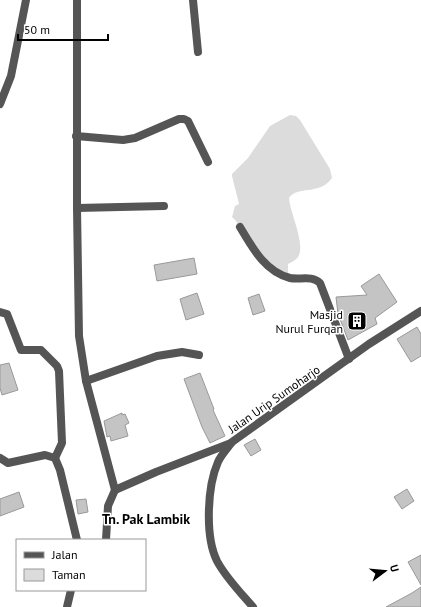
<svg xmlns="http://www.w3.org/2000/svg" width="421" height="607" font-family="'PT Sans',sans-serif">
	<style>
		.green { fill: #dcdcdc }
		.building { fill: #c4c4c4; stroke: #999 }
		.lines { fill: none; stroke-linecap: round; stroke-linejoin: round }
		.minor { stroke: #555; stroke-width: 8 }
		.labels { text-anchor: middle; dominant-baseline: central; stroke-width: 3; stroke-linejoin: round; paint-order: stroke }
		.poi-label { font-size: 12px; fill: #000; stroke: #fff; text-anchor: end }
		.street-label { font-size: 12px; fill: #000; stroke: #fff }
		.quarter-label { font-size: 14px; font-weight: bold; fill: #000; stroke: #fff }
	</style>
	<rect width="100%" height="100%" fill="#fff"/>
	<path class="green" d="M290,115L296,116L300,120L330,169L332,178C319,196 298,185 289,198C290,213 306,244 298,257C296,260 292,262 288,264V276L283,274L250,248L236,221L232,217L235,206L239,204L232,176V174L248,158L270,126Z"/>
	<g class="building">
		<path d="M194,258L197,274L157,281L154,265Z"/>
		<path d="M379,274L397,302L375,318L377,324L348,340L338,314L336,297L367,295L361,286Z"/>
		<path d="M197,293L204,314L186,320L180,299Z"/>
		<path d="M259,294L265,311L253,315L248,298Z"/>
		<path d="M417,327L421,334V356L411,362L397,339Z"/>
		<path d="M9,363L18,390L2,395L0,388V365Z"/>
		<path d="M200,373L214,409L213,410L225,436L210,443L202,427L184,379Z"/>
		<path d="M122,413V415L125,414L129,423L125,425L128,436L111,441L110,436L107,437L104,421Z"/>
		<path d="M255,439L261,450L251,456L244,445Z"/>
		<path d="M407,489L414,501L402,509L394,497Z"/>
		<path d="M19,492L24,507L0,516V499Z"/>
		<path d="M86,499L88,512L78,514L76,500Z"/>
		<path d="M421,555V585L408,562Z"/>
		<path d="M421,587V607H386L412,593Z"/>
	</g>
	<g class="lines">
		<g class="minor">
			<path d="M77,0V208L79,336L86,381L115,490"/>
			<path d="M193,0L198,52"/>
			<path d="M0,104L11,76L26,0"/>
			<path d="M76,136L123,140L135,138L179,119H184L188,121L208,162"/>
			<path d="M77,208L164,206"/>
			<path d="M240,227C252,247 265,272 290,278C300,280 312,275 320,283L349,359"/>
			<path d="M0,312L7,314L21,350H41L57,366L59,371L62,443L55,458"/>
			<path d="M86,381L157,356L182,352L199,355"/>
			<path d="M0,458L8,463L45,455L55,458L60,470L77,540"/>
			<path d="M106,540L108,506L115,490L156,472L231,443"/>
			<path d="M67,607L71,590"/>
			<path d="M253,607C241,593 226,578 217,561C205,537 207,487 218,462C221,455 227,449 232,442L369,344L421,311"/>
		</g>
	</g>
	<defs>
		<g id="building-square" transform="scale(1)"><rect x="-9" y="-9" width="18" height="18" rx="4" fill="#000" stroke="#fff"/><path d="M-4-6H4V6H1V3H-1V6H-4ZM-2.5-4.3h1.7v1.8h-1.7ZM.8-4.3h1.7v1.8H.8ZM-2.5-1h1.7V.8h-1.7ZM.8-1h1.7V.8H.8Z" fill="#fff"/></g>
	</defs>
	<g fill-rule="evenodd">
		<use href="#building-square" x="357" y="321"/>
	</g>
	<g class="labels">
		<g class="poi-label">
			<text x="343" y="314">Masjid<tspan x="343" dy="14">Nurul Furqan</tspan></text>
		</g>
		<g class="street-label">
			<text transform="translate(274 399) rotate(-35)">Jalan Urip Sumoharjo</text>
		</g>
		<g class="quarter-label">
			<text x="146" y="519">Tn. Pak Lambik</text>
		</g>
	</g>
	<rect x="16" y="539" width="130" height="52" fill="#ffffff" stroke="#999999"/>
	<rect x="24" y="552" width="20" height="6" fill="#555555" stroke="#999999"/>
	<text x="52" y="559" font-size="12" fill="#000000">Jalan</text>
	<rect x="24" y="569" width="20" height="12" fill="#dcdcdc" stroke="#999999"/>
	<text x="52" y="579" font-size="12" fill="#000000">Taman</text>
	<g transform="translate(385 571) rotate(74)" stroke="#ffffff" stroke-width="3" paint-order="stroke">
	<path d="M0-3L7 15L0 10L-7 15Z" fill="#000000"/>
	<text y="-6" font-size="11" font-weight="bold" text-anchor="middle" fill="#000000">U</text>
	</g>
	<path d="M18 34v6h90v-6" fill="none" stroke="#000000" stroke-width="2"/>
	<text x="24" y="34" font-size="12" fill="#000000" stroke="#ffffff" stroke-width="3" paint-order="stroke">50 m</text>
</svg>
